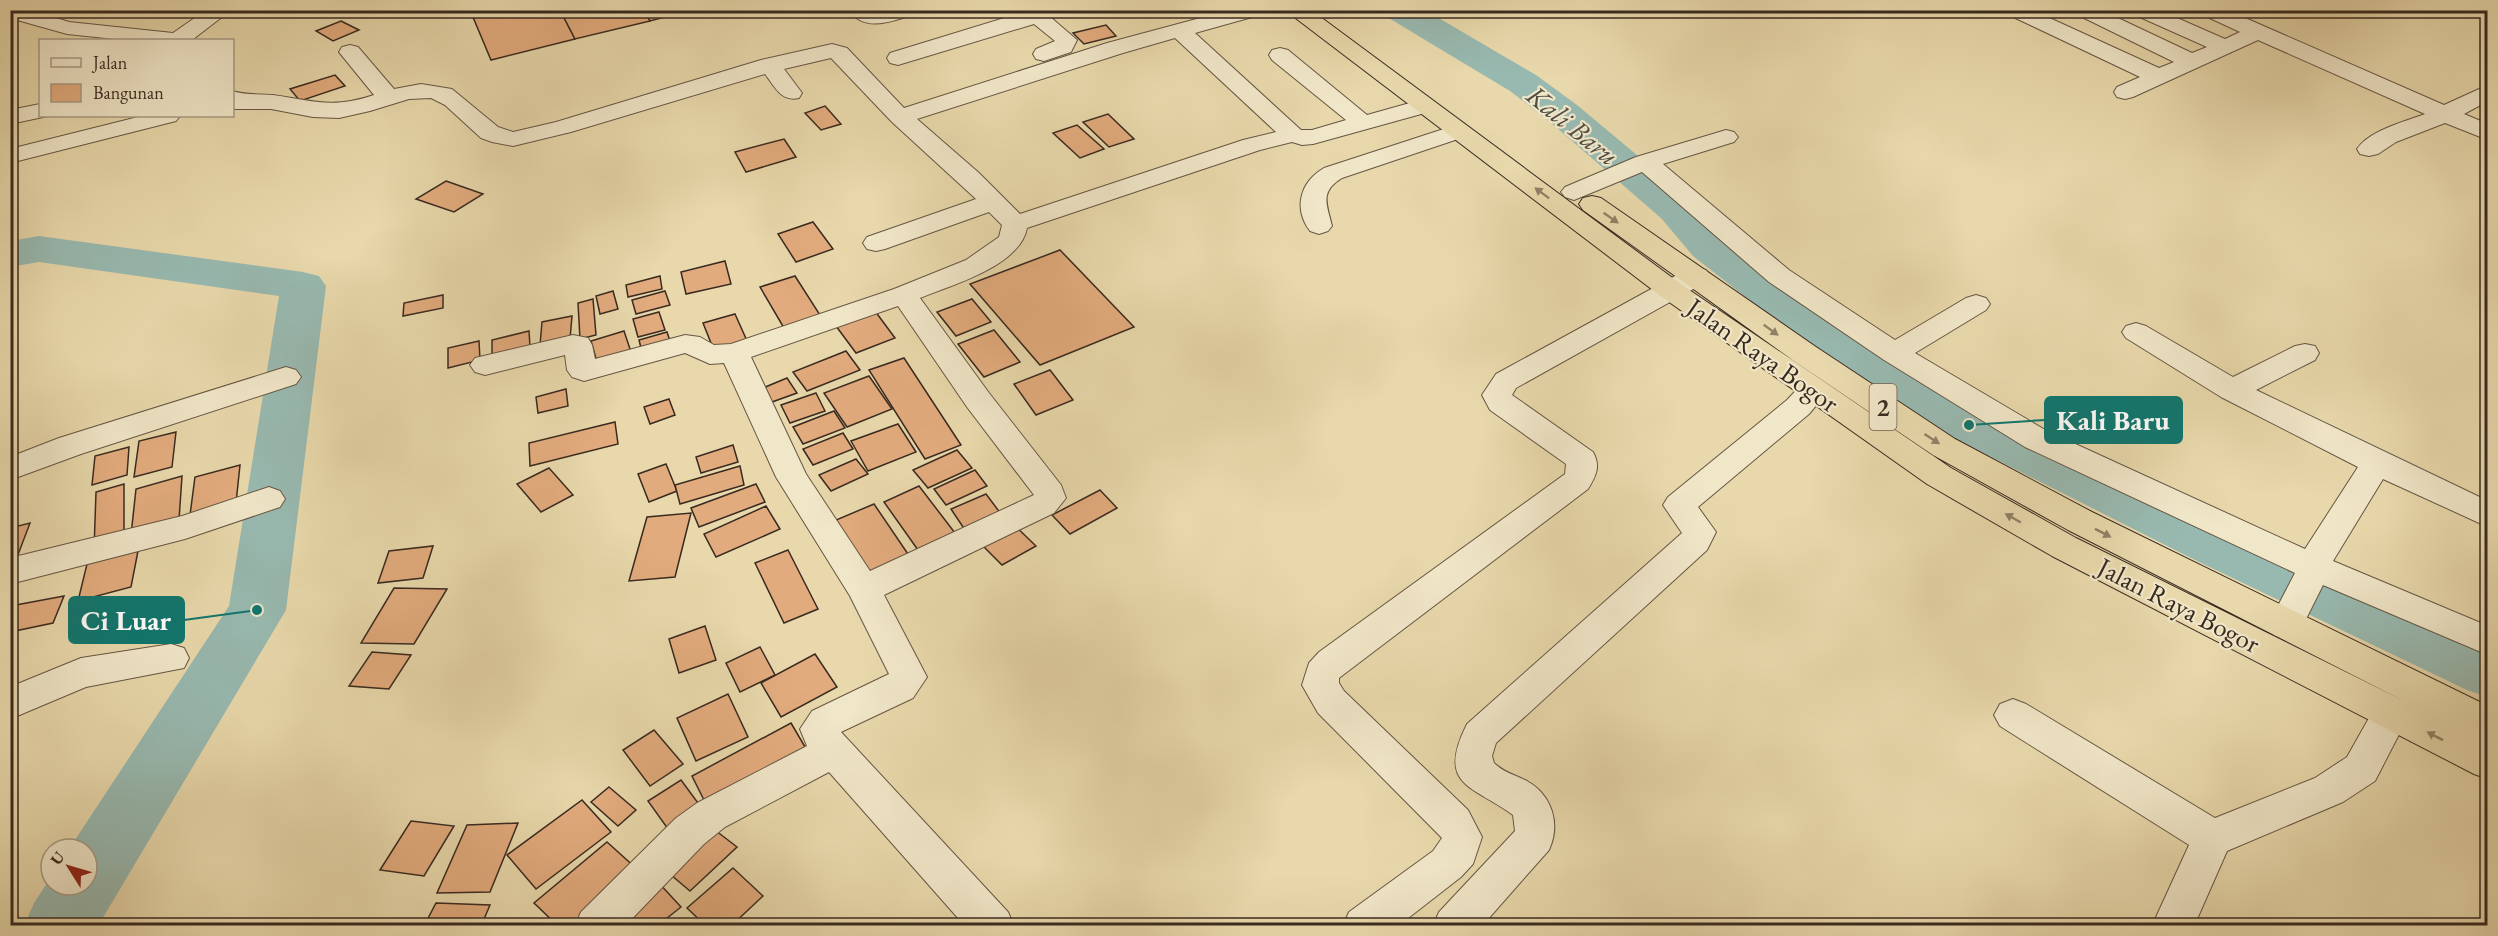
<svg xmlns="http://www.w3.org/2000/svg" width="2498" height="936" font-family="'EB Garamond',serif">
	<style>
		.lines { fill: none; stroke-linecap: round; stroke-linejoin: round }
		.river { fill: #98b9b0; fill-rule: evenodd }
		.building { fill: #e2ab7d; stroke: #392a20; stroke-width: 1.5 }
		.minor-casing { stroke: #655643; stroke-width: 2 }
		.highway-casing { stroke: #392a20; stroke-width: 2 }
		.minor { fill: #f0e6c8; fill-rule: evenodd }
		.highway { fill: #e8d8ab; fill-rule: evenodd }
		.oneway { fill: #908166 }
		.labels { text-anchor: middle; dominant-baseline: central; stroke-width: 4.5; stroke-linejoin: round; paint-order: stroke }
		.shield { fill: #f0e6c8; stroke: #706252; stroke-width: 1.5 }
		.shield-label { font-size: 26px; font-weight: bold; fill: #392a20 }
		.street-label { font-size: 27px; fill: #392a20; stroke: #f0e6c8 }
		.water-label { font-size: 28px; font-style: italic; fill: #514e44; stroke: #f0e6c8 }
		.leader { fill: none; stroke: #0f766e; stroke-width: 2 }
		.callout-dot { fill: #0f766e; stroke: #f0e6c8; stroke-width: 2 }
		.callout { fill: #0f766e; stroke: #0f766e; stroke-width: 2 }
		.callout-label { font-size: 28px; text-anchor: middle; font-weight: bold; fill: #fff }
	</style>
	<rect width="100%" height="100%" fill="#e8d8ab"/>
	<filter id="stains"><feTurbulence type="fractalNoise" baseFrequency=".00333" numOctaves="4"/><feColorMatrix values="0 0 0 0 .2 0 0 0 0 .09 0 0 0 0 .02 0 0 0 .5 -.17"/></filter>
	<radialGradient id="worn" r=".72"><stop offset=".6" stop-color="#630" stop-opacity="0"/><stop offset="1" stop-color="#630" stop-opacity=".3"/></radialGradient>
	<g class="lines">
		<g class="river">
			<path d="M1382,10H1425L1536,75L1577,105L1692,201L1725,238L1832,316L1987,413L2239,532L2488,646V697L2467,690L2199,562L1951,437L1798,338L1693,256L1662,219L1549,121L1510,91L1387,17Z"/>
			<path d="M39,236L303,272L319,276L326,286L286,610L98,926H24L34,903L51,877V885H87V849H69L229,606L279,296L39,262L10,267V241Z"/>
		</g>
	</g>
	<g class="building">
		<path d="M470,10H560L575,39L491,60Z"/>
		<path d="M560,10H644L650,21L575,39Z"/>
		<path d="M644,10H692L650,21Z"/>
		<path d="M1097,10H1134L1115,16L1111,13L1103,16Z"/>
		<path d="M341,21L359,30L333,41L316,31Z"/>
		<path d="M1106,25L1116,36L1084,44L1073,33Z"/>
		<path d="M335,75L345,86L300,101L290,89Z"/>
		<path d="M825,106L841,124L821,130L805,113Z"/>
		<path d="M1108,114L1134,139L1109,147L1083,122Z"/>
		<path d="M1077,125L1104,149L1080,158L1053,133Z"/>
		<path d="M784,139L796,157L746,172L735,152Z"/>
		<path d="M446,181L483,194L454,212L416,199Z"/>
		<path d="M813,222L833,249L796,262L778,234Z"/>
		<path d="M1060,250L1134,327L1040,365L970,284Z"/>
		<path d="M725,261L731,284L686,294L681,272Z"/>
		<path d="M660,276L662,289L628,297L626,285Z"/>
		<path d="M795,276L820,315L784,328L760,287Z"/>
		<path d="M613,291L618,309L600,314L596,296Z"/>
		<path d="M665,291L670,305L636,314L632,300Z"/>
		<path d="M443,295V308L403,316L404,303Z"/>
		<path d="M593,299L596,335L580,339L578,303Z"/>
		<path d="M972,299L991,322L956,336L937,312Z"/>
		<path d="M875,311L895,338L856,353L836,326Z"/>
		<path d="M659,312L665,330L638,337L633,319Z"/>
		<path d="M735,314L748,343L715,353L703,323Z"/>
		<path d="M572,316L570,339L540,345L542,322Z"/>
		<path d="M994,330L1020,362L984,377L958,344Z"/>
		<path d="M529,331L530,347L492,356V340Z"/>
		<path d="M624,331L631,352L597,362L591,341Z"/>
		<path d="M667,332L671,344L642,352L639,340Z"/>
		<path d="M479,341L480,360L448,368V348Z"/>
		<path d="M846,351L860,370L807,391L793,372Z"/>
		<path d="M904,358L961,445L925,459L869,370Z"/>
		<path d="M1050,370L1073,400L1036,415L1014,384Z"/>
		<path d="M869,376L892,409L847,427L824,393Z"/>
		<path d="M787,378L797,393L772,402L763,388Z"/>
		<path d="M566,389L568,406L538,413L536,397Z"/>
		<path d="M816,393L825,411L790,423L781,405Z"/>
		<path d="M669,399L675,415L650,424L644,407Z"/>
		<path d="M834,411L845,428L803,444L793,427Z"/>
		<path d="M615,422L618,444L530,466L529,443Z"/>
		<path d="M898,424L916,452L868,471L851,441Z"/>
		<path d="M176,432L172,467L134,477L139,441Z"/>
		<path d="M843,433L853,449L813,465L803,449Z"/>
		<path d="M733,445L738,462L701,473L696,457Z"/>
		<path d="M129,447L127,475L92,485L95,456Z"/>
		<path d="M957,450L972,468L928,488L913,470Z"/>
		<path d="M856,459L868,474L831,491L819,475Z"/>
		<path d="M666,464L677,491L649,502L638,474Z"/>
		<path d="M240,465L236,503L190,515L195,477Z"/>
		<path d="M740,466L744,485L680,504L675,485Z"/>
		<path d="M549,468L573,495L541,512L517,484Z"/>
		<path d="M975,470L987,486L946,505L934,489Z"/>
		<path d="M182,476L179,520L131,535L136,489Z"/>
		<path d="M124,484V540L94,550L96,492Z"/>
		<path d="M756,484L765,502L699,527L691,508Z"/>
		<path d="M919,486L955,533L918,550L884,502Z"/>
		<path d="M1100,490L1117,508L1070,534L1052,515Z"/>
		<path d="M986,494L1001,514L965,530L951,509Z"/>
		<path d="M874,504L910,557L870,575L836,520Z"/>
		<path d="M766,506L780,529L716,557L704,534Z"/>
		<path d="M691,513L675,577L629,581L647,517Z"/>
		<path d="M1011,522L1036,546L1002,565L978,541Z"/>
		<path d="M30,523L16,560L10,562V528Z"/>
		<path d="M433,546L423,578L378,583L389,551Z"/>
		<path d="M788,550L818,609L784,623L755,563Z"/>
		<path d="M138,551L131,587L78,601L87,564Z"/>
		<path d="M394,588L447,589L414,644L361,643Z"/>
		<path d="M64,596L53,623L10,632V616L16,605Z"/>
		<path d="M705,626L716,660L679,673L669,639Z"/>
		<path d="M760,647L775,675L740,692L726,663Z"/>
		<path d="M372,652L411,655L389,689L349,686Z"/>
		<path d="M815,654L837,687L781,717L761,683Z"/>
		<path d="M728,694L748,737L696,761L677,718Z"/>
		<path d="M791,723L808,752L707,806L692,776Z"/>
		<path d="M654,730L683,764L650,786L623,750Z"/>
		<path d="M681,780L701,807L668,829L648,801Z"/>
		<path d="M609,787L636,810L618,826L591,802Z"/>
		<path d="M582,800L611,832L536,889L507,855Z"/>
		<path d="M411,821L454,826L424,876L380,870Z"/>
		<path d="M518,823L490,892L437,893L467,825Z"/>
		<path d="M711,827L737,847L690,891L664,869Z"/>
		<path d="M607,842L638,870L574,926H558L534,903Z"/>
		<path d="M733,868L763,896L731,926H706L687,908Z"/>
		<path d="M657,881L681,907L657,926H620Z"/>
		<path d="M436,903L490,905L481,926H424Z"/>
	</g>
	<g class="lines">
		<g class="minor-casing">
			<g id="minor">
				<path d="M10,10H31L69,22L173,33L206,10H231L192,40H125L67,34L10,18Z"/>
				<path d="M849,10H919L916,14C894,20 865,34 849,10Z"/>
				<path d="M1030,10H1051L1048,15L1077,40L1071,52L1044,61L1036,59L1033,54L1036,49L1055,41L1034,24L898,65L890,63L887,58L890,53Z"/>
				<path d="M1230,10H1266L1263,14L1195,33L1301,130H1312L1346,120L1272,60L1269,55L1272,50L1280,48L1288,50L1367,115L1424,99L1432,101L1436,106L1432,111L1313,144L1302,145L1292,142L1260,150L1027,228C1020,266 952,285 920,298L989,393L1061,485L1066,498L1054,513L884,595L927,677L913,698L841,732L1008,912L1014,926H965L829,772L725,827L704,844L625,926H575L581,912L676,818L697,803L807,746L800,729L812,711L889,674L850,596L776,477L724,363L710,364L685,353L584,381L572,377L567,370L565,355L485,375L475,372L470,365L475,358L573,335L588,338L592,345L595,359L685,335L700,337L714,345L731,344L894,289L966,260L999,237L1002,225L989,212L885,249L876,251L867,249L863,243L867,237L976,199L892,122L831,58L784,69L802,93L799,98C781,102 775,87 765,74L571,132L513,146L492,142L481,138L445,105L431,98L409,99L370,111L339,118L313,117L271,109H232V91C246,95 259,94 273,95C315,101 332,109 374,95L339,52L342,47L350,45L358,47L394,89L421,84L452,89L498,127L513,132L556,122L761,60L832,44L847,48L904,108L1107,43ZM1175,38L1276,132L1243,140L1020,214L979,173L917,119L1123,53ZM898,306L967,407L1034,495L870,571L806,474L751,357Z"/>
				<path d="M1319,10H1341C1336,18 1329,19 1321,16Z"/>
				<path d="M2004,10H2032L2159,68L2174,62L2076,14L2073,10H2101L2192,53L2207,47L2133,14L2130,10H2159L2225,39L2240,32L2201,14L2198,10H2227L2444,105L2488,85V101L2464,114L2488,124V140L2445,123L2396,142L2378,154L2369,156L2360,154L2357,149C2370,130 2404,122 2425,114L2258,40L2133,97L2125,99L2117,97L2114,92L2117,87L2140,77L2007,14Z"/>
				<path d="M2475,10H2488V18L2481,16Z"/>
				<path d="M40,104V116H48L10,124V110Z"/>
				<path d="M142,116H180L176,121L10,163V149Z"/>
				<path d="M1459,124L1467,126L1471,131L1467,136L1342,178C1319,192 1327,204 1332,226L1328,231L1319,234L1310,231C1293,208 1300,182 1324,168Z"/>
				<path d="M1726,130L1734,132L1738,137L1734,142L1663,164L1789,270L1895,340L1966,298L1976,295L1986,298L1990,304L1986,310L1915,353L2047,431L2305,549L2358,467L2221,397L2126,338L2122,332L2126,326L2136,323L2146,326L2233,377L2295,346L2305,344L2315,346L2319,353L2315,360L2256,390L2488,501V527L2383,479L2333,561L2488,626V655L2323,585L2298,635L2286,639L2274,635L2268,625L2295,573L2025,447L1884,360L1769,282L1642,172L1574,200L1565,197L1561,192L1565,187L1636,157Z"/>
				<path d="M1696,268L1706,270L1710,276L1706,282L1516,388L1512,395L1593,452C1601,466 1596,476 1588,489L1339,678V683L1344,691L1468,810L1482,837L1473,864L1461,877L1398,926H1343L1349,912L1433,851L1442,838L1318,713L1302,685L1309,663L1319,652L1565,474L1566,464L1490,410L1482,395L1496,374L1686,270Z"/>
				<path d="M286,367L296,370L301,377L296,384L81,454L10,480V457L59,438Z"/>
				<path d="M1814,380L1825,383L1829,390L1809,414L1698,507L1716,532L1707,550L1496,743L1492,756L1494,763C1503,772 1515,775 1527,781C1552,795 1561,824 1549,850L1482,926H1433L1439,912L1515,831L1513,815C1472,785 1436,786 1467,724L1682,533L1663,505L1668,497L1787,400L1803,383Z"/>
				<path d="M269,487L280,491L285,499L280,507L185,539L10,584V558L182,516Z"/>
				<path d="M171,644L184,648L189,658L184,668L86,687L10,719V687L81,658Z"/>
				<path d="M2391,698L2404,702L2410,713L2375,781L2343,802L2227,851L2194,926H2152L2189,845L2000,726L1994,715L2000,704L2013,699L2026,704L2215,818L2315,778L2347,757L2378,702Z"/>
			</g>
		</g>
		<g class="highway-casing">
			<path id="highway" d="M1285,10H1311L1682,285L1951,468L2076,538L2402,700L2068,530L1933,455L1794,361L1583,210L1579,204L1583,198L1592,196L1601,198L1816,347L1955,439L2092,512L2488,706V741L2479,738L2488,743V779L2474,774L2052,556L1927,484L1662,297Z"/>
		</g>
		<use href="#minor" class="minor"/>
		<use href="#highway" class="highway"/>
	</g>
	<defs><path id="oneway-solid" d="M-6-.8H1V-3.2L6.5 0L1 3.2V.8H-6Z" transform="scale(1.5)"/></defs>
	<g class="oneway">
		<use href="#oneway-solid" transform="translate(1542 193) rotate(-143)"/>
		<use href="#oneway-solid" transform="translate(1611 218) rotate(35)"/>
		<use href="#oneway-solid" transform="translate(1771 330) rotate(36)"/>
		<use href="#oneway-solid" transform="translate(1932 439) rotate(33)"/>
		<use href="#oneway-solid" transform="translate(2013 518) rotate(-150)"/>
		<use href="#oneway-solid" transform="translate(2103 533) rotate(27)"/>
		<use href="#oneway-solid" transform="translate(2435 736) rotate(-153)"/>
	</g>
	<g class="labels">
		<rect class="shield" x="1869.5" y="384" width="27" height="46" rx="4.5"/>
		<g class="shield-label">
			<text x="1883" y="407">2</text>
		</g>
		<g class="street-label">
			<text transform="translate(1763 355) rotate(35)">Jalan Raya Bogor</text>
			<text transform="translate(2179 605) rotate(27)">Jalan Raya Bogor</text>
		</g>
		<g class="water-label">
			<text transform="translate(1573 125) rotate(39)">Kali Baru</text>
		</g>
	</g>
	<path class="leader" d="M1969 425L2045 420M257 610L184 620"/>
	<g class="callout-dot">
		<circle cx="1969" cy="425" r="6"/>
		<circle cx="257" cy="610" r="6"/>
	</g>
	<g class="callout">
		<rect x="2045" y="397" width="137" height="46" rx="6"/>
		<rect x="69" y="597" width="115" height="46" rx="6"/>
	</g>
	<g class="callout-label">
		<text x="2113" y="430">Kali Baru</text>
		<text x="126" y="630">Ci Luar</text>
	</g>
	<rect width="2498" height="936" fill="none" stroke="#e8d8ab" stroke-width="36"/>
	<rect x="12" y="12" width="2474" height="912" fill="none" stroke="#392a20" stroke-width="3"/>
	<rect x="18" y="18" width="2462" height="900" fill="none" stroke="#392a20" stroke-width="1.5"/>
	<rect x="39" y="39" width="195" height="78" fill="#f0e6c8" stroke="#a79b85" stroke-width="1.5"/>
	<rect x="51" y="58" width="30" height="9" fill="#f0e6c8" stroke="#a79b85" stroke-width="1.5"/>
	<text x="93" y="69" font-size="18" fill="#392a20">Jalan</text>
	<rect x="51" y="84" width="30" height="18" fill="#e2ab7d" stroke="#a79b85" stroke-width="1.5"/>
	<text x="93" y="99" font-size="18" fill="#392a20">Bangunan</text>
	<g transform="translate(69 867) rotate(307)"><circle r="28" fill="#f0e6c8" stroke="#a79b85" stroke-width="1.5"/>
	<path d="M0-4.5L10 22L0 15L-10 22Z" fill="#8f2418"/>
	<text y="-9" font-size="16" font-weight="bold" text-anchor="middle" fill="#392a20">U</text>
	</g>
	<rect width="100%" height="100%" filter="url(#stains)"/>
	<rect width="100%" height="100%" fill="url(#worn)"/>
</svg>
